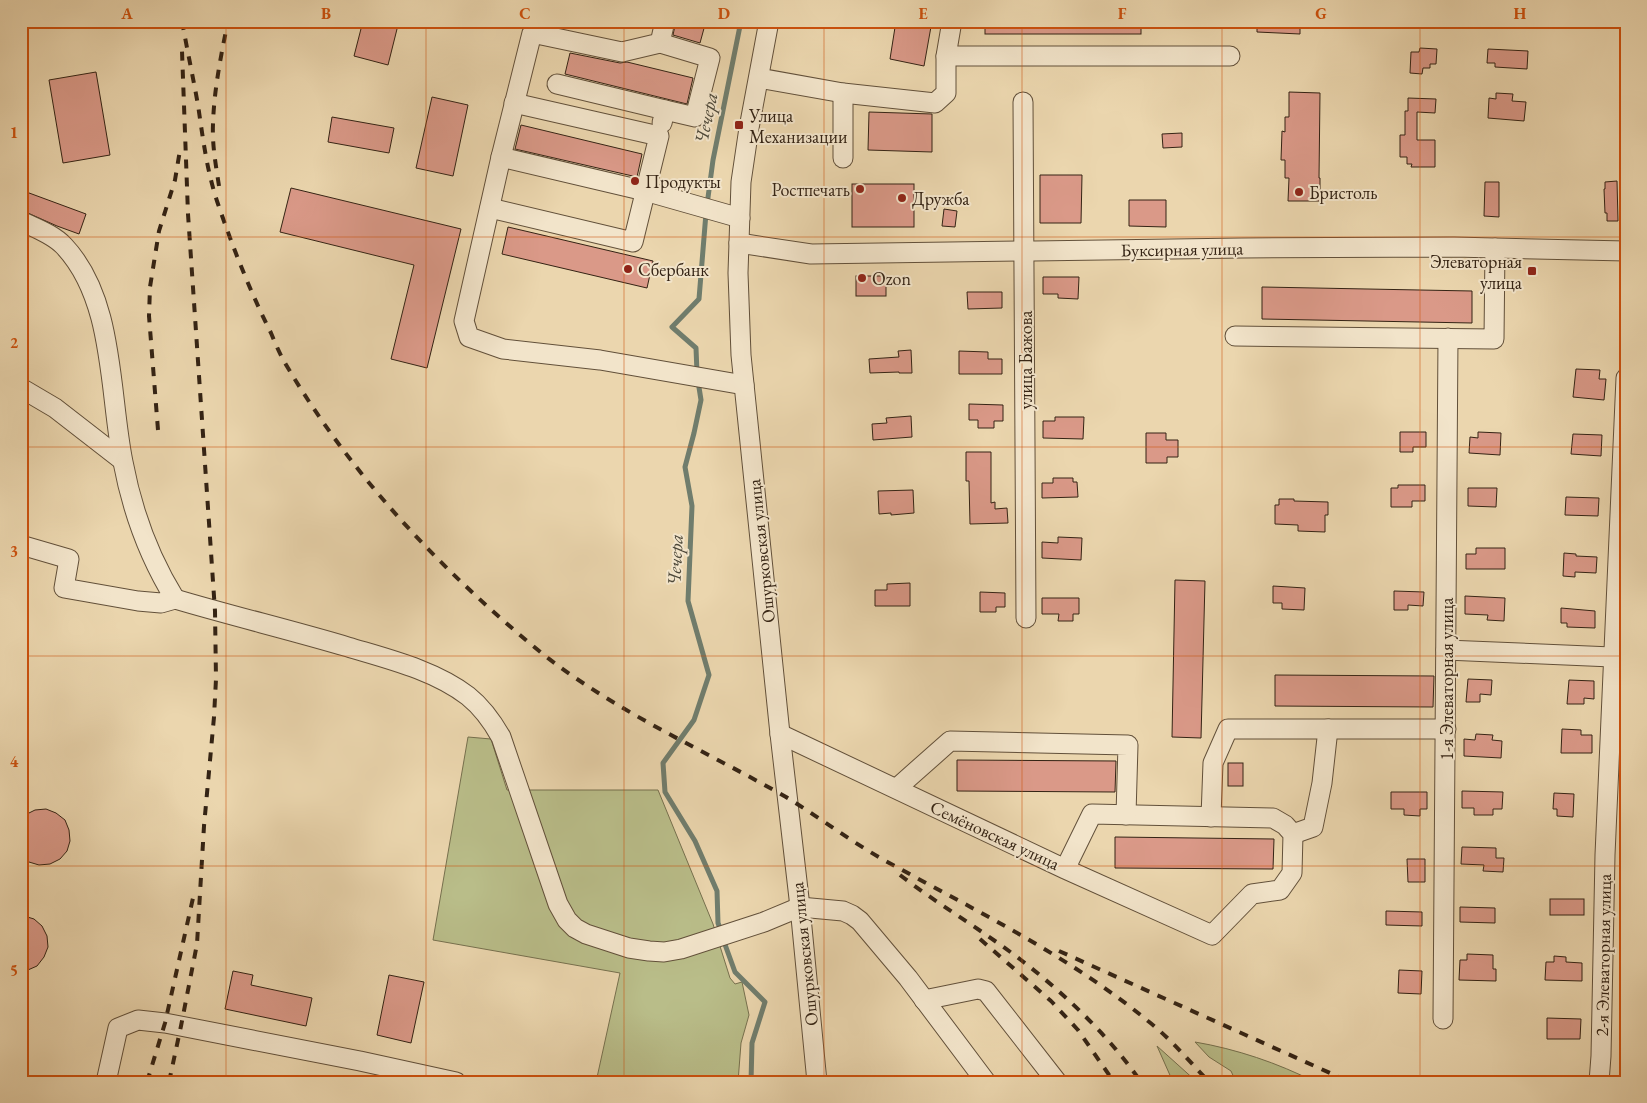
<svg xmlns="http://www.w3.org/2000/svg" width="1647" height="1103" font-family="'EB Garamond',serif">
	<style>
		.green { fill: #b9bd89; stroke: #76704e }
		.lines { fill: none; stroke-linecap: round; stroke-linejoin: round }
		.stream { stroke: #707d6d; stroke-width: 5 }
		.building { fill: #da9988; stroke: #342314 }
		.minor-casing { stroke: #62503a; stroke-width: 21 }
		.minor { stroke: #f2e4ca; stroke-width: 19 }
		.rail { stroke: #342314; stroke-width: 4; stroke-dasharray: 9 9; stroke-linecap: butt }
		.grid { fill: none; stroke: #cd510d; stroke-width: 1; stroke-opacity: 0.55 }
		.poi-dot { fill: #8f2418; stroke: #f2e4ca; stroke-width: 2 }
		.labels { text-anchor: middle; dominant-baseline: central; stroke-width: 4; stroke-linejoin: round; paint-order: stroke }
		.poi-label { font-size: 18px; fill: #342314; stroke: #f2e4ca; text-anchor: start }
		.street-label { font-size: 18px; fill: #342314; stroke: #f2e4ca }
		.water-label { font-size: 19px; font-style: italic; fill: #4d4839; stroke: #f2e4ca }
		.neatline { fill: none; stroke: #cd510d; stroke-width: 2 }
		.grid-label { font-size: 16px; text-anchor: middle; font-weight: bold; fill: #cd510d }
	</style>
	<rect width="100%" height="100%" fill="#ebd6ae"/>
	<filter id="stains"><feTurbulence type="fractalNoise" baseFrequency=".004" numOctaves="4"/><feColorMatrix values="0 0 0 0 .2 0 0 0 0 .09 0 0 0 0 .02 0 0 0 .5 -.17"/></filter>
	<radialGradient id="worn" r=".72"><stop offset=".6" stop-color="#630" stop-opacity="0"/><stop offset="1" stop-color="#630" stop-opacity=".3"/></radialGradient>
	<g class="green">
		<path d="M468,737L491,739L507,790H658L713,924L730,978L735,984L742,982L749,1015L741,1043L738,1082H596L620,973L433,940Z"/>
		<path d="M1195,1042C1236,1049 1278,1063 1315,1082H1236L1231,1071L1209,1057Z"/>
		<path d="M1157,1046L1197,1082H1173Z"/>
	</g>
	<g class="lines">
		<g class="stream">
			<path d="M707,205L713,160L741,21"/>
			<path d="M697,373L696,348L672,327L699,299L706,213"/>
			<path d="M698,381L701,400L694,433L685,467L692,506L688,601L709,675L694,720L663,763L665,792L695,841L717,891L718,923L721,931"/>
			<path d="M723,939L735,972L765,1002L752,1043L751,1082"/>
		</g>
	</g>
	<g class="building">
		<path d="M363,21H399L388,65L354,56Z"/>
		<path d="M676,21H706L700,43L673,35Z"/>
		<path d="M896,21H932L924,66L890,59Z"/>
		<rect x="985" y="21" width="156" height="13"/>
		<path d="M1257,21H1300V34L1257,32Z"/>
		<path d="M1420,48L1437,49L1436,64H1430V68H1423L1422,74L1410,73L1411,52H1419Z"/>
		<path d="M1488,49L1528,51L1527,69L1495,67V63H1487Z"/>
		<path d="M570,53L620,63L627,62L693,78L687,104L565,74Z"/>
		<path d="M96,72L110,155L63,163L49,80Z"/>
		<path d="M1289,92L1320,93L1319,178H1320V201H1288L1289,178H1285V160H1281L1282,131L1285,132V117H1289Z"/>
		<path d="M1496,93L1513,94L1512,101L1526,102L1524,121L1488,118L1489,98L1496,99Z"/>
		<path d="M432,97L468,105L453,176L416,168Z"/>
		<path d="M1408,98L1436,99L1435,113L1417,112V140H1435V167H1411L1412,164H1407V157H1400V135H1405V111H1408Z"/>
		<path d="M869,112L932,114V152L868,150Z"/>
		<path d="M332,117L394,128L389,153L328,142Z"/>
		<path d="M521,125L642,154L637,177L515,149Z"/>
		<path d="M1182,133V147L1163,148L1162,134Z"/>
		<path d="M1040,175H1082L1081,223H1040Z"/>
		<path d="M1617,181L1618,221H1607V213H1605L1604,189H1605V182Z"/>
		<path d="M1485,182H1499V217L1484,216Z"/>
		<rect x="852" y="184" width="62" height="43"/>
		<path d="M291,188L461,229L427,368L391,359L414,265L280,232Z"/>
		<path d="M21,190L86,214L79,234L57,226L21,210Z"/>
		<path d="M1129,200H1166V227L1129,226Z"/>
		<path d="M944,209L957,211L955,227L942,226Z"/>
		<path d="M508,227L653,261L647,288L502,254Z"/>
		<rect x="856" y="276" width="30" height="20"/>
		<path d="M1043,277H1079L1078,299L1058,298V294H1043Z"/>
		<path d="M1262,287L1472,291V323L1262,319Z"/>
		<path d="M967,292H1002V308L968,309Z"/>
		<path d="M911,350L912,373H899V372L870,373L869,359L899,357L898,351Z"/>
		<path d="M959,351L988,352V359H1002V374H959Z"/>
		<path d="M1576,369L1600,370L1599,379H1606L1604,400L1573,397Z"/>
		<path d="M969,404L1003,405V421H994V428H978V420H969Z"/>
		<path d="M911,416L912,437L873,440L872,424L887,423L886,418Z"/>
		<path d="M1055,417H1084L1083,439L1043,438V421H1055Z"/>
		<path d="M1400,432H1426V447H1413V452H1400Z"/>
		<path d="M1478,432L1501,433L1500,455L1469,453L1470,437L1478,438Z"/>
		<path d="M1146,433H1166V440H1178V457H1167V463H1146Z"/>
		<path d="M1573,434L1602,435L1601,456L1571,454Z"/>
		<path d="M966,452H991V503L995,502V509L1007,508L1008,523L970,524L969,481H966Z"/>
		<path d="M1053,478H1073V482H1077L1078,497L1042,498V483H1053Z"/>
		<path d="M1398,485H1425V501H1412V507H1391V488H1398Z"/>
		<path d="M1468,488H1497L1496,507L1468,506Z"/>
		<path d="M913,490L914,513L891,515V513L879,514L878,491Z"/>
		<path d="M1566,497L1599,498L1598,516L1565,515Z"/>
		<path d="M1279,499H1294V501L1328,502V515H1325V532L1298,531V525L1275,524V505H1279Z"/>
		<path d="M1058,537L1082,538L1081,560L1042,558V542L1058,543Z"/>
		<path d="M1476,548H1505V569H1466V554H1476Z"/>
		<path d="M1564,553L1576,554V556L1597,557L1596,573L1575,572V577L1563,576Z"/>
		<path d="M1175,580L1205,581L1201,738L1172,737Z"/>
		<path d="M910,583V606H875V590H887V584Z"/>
		<path d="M1273,586L1305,588L1304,610L1282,609V603H1273Z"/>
		<path d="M1394,591L1424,592L1423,606L1408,605V610H1394Z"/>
		<path d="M980,592L1005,593V607H996V612H980Z"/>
		<path d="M1465,596L1505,598L1504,621L1487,620L1488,615L1465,614Z"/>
		<path d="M1042,598H1079V614H1073V621H1058L1059,614H1042Z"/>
		<path d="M1561,608L1595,611V628L1567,627V623H1561Z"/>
		<path d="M1275,675L1434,676L1433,707L1275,706Z"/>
		<path d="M1468,679L1492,680L1491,695L1480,694V702H1466Z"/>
		<path d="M1569,680L1594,681V699L1584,698V704H1567Z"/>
		<path d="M1562,729L1581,730V735H1592V753H1561Z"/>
		<path d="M1476,734L1493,735L1492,740L1502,741L1501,758L1464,756V739L1475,740Z"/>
		<path d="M957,760L1116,761L1115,792L957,791Z"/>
		<rect x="1228" y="763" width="15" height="23"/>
		<path d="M1462,791L1503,792L1502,809H1493V815H1474V808H1462Z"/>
		<path d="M1391,792H1427V809H1420V816L1404,815V809H1391Z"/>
		<path d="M1554,793L1574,794L1573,817L1557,816V809H1553Z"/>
		<path d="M46,809L56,813L65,820L69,830L70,841L67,851L60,859L50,864L39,865L29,862L21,855V820L25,815L35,810Z"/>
		<path d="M1115,837L1274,839L1273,869L1115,868Z"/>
		<path d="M1462,847L1496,848V858H1504L1503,872L1483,871L1484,865L1461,864Z"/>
		<path d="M1407,859H1425V882H1408Z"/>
		<rect x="1550" y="899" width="34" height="16"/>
		<path d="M1460,907L1495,908V923L1460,922Z"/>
		<path d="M1386,911L1422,912V926L1386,925Z"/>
		<path d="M21,915L34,919L42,926L47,936L48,947L44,957L37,966L21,973Z"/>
		<path d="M1467,954L1493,955V969H1496V981L1459,980L1460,960H1467Z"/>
		<path d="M1554,956L1566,957V962L1582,963V981L1545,980L1546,962H1554Z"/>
		<path d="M1399,970L1422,971L1421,994L1398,993Z"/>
		<path d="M233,971L253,975L251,985L312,998L306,1026L225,1009Z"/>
		<path d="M389,975L424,982L411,1043L377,1035Z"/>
		<path d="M1547,1018L1581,1019L1580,1039H1547Z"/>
	</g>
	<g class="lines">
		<g class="minor-casing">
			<g id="minor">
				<path d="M665,21L660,43L622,52L532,33L501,157L464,321L469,337L503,349L600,360L744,385"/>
				<path d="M769,21L749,128L741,182L738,273L741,355L780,734L800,907L817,1082"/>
				<path d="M952,21L946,56H1230"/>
				<path d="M660,43L710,58L695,117L665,110"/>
				<path d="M759,78L843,93L935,103L946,93V56"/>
				<path d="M557,84L665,110L662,123"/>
				<path d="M1023,102L1026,618"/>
				<path d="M501,157L645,191L740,218"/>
				<path d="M843,158V93"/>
				<path d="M490,208L633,242L659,136L514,103"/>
				<path d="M21,221C35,228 53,234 64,246C115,300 109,393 123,462C132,510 149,557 175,599"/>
				<path d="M739,243L811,254L1242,248L1454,247L1626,251"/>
				<path d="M1235,336L1494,339L1495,248"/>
				<path d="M21,388L55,408L122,460"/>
				<path d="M21,545L69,559L64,588L138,601L161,603L175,599C232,616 291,630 348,647C388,659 434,670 468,696C483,708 492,721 501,737L558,904L567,920L575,928L586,934L629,948L649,951L664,952L681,949L764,922L800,907L843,911L852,915L860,921L908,978L986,1082"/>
				<path d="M1446,650L1612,657"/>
				<path d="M780,734L1065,869L1212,935L1252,894L1280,890L1292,873L1293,834L1285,825L1273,818L1092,814L1065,869"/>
				<path d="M897,788L950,741L1128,745L1126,815"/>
				<path d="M1211,817L1213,763L1228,729H1446"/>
				<path d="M1293,834L1313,827L1322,783L1328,729"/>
				<path d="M924,1000L978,989L986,991L1057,1082"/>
				<path d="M1443,1019L1448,338"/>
				<path d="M106,1082L118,1028L138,1020L165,1023L360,1061L456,1082"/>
				<path d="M1599,1082L1601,1056L1605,855L1626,378"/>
			</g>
		</g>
		<use href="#minor" class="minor"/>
		<g class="rail">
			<path d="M182,21C187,49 193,77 198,105C203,139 207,172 218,204C233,248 250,291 271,333C276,345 281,357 288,368C341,457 410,536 486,605C515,631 544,657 577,679C643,724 716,757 786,797C819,817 850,841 884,860C974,910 1068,955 1148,1021C1171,1039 1189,1061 1209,1082"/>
			<path d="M219,186C216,166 212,145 213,124C214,90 221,55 228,21"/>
			<path d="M158,430L149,316L150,287L159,231L175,180L180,150"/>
			<path d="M900,875C939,905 982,930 1021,960C1065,994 1109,1036 1141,1082"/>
			<path d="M980,939L1051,1001L1078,1030L1114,1082"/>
			<path d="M1059,951L1350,1082"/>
			<path d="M147,1082L165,1023L193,898"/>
			<path d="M169,1082L181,1026L197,944L204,826L214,717L216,679L215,611L188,214L182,51"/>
		</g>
	</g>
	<path class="grid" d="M226,21V1082M426,21V1082M624,21V1082M824,21V1082M1022,21V1082M1222,21V1082M1420,21V1082M21,237H1626M21,447H1626M21,656H1626M21,866H1626"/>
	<g class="poi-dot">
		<rect x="734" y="120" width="10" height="10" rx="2.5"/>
		<circle cx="635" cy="181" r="5"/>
		<circle cx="860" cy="189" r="5"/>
		<circle cx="1299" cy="192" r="5"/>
		<circle cx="902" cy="198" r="5"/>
		<circle cx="628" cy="269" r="5"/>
		<rect x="1527" y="266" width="10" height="10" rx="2.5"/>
		<circle cx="862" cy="278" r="5"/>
	</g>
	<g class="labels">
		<g class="poi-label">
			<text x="749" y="115">Улица<tspan x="749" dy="21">Механизации</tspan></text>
			<text x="645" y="181">Продукты</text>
			<text x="850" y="189" text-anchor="end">Ростпечать</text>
			<text x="1309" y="192">Бристоль</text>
			<text x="912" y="198">Дружба</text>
			<text x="1522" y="261" text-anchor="end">Элеваторная<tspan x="1522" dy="21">улица</tspan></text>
			<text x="638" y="269">Сбербанк</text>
			<text x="872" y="278">Ozon</text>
		</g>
		<g class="street-label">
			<text transform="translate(1182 249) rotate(-1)">Буксирная улица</text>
			<text transform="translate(1025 360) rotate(-90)">улица Бажова</text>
			<text transform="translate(761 551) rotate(-96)">Ошурковская улица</text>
			<text transform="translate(1446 679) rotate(-90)">1-я Элеваторная улица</text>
			<text transform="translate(995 835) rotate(25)">Семёновская улица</text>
			<text transform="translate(804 954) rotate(-96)">Ошурковская улица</text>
			<text transform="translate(1603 955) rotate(-89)">2-я Элеваторная улица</text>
		</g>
		<g class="water-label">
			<text transform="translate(706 118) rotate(-78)">Чечера</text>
			<text transform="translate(675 560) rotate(-87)">Чечера</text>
		</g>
	</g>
	<rect width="1647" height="1103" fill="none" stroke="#ebd6ae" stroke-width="55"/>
	<rect x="28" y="28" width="1592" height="1048" class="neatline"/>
	<g class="grid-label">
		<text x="127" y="19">A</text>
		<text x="326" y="19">B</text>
		<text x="525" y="19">C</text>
		<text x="724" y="19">D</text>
		<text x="923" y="19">E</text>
		<text x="1122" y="19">F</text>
		<text x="1321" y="19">G</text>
		<text x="1520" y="19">H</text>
		<text x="14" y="138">1</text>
		<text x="14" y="348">2</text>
		<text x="14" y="557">3</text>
		<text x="14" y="767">4</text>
		<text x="14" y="976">5</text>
	</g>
	<rect width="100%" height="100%" filter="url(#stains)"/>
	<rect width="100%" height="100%" fill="url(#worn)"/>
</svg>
